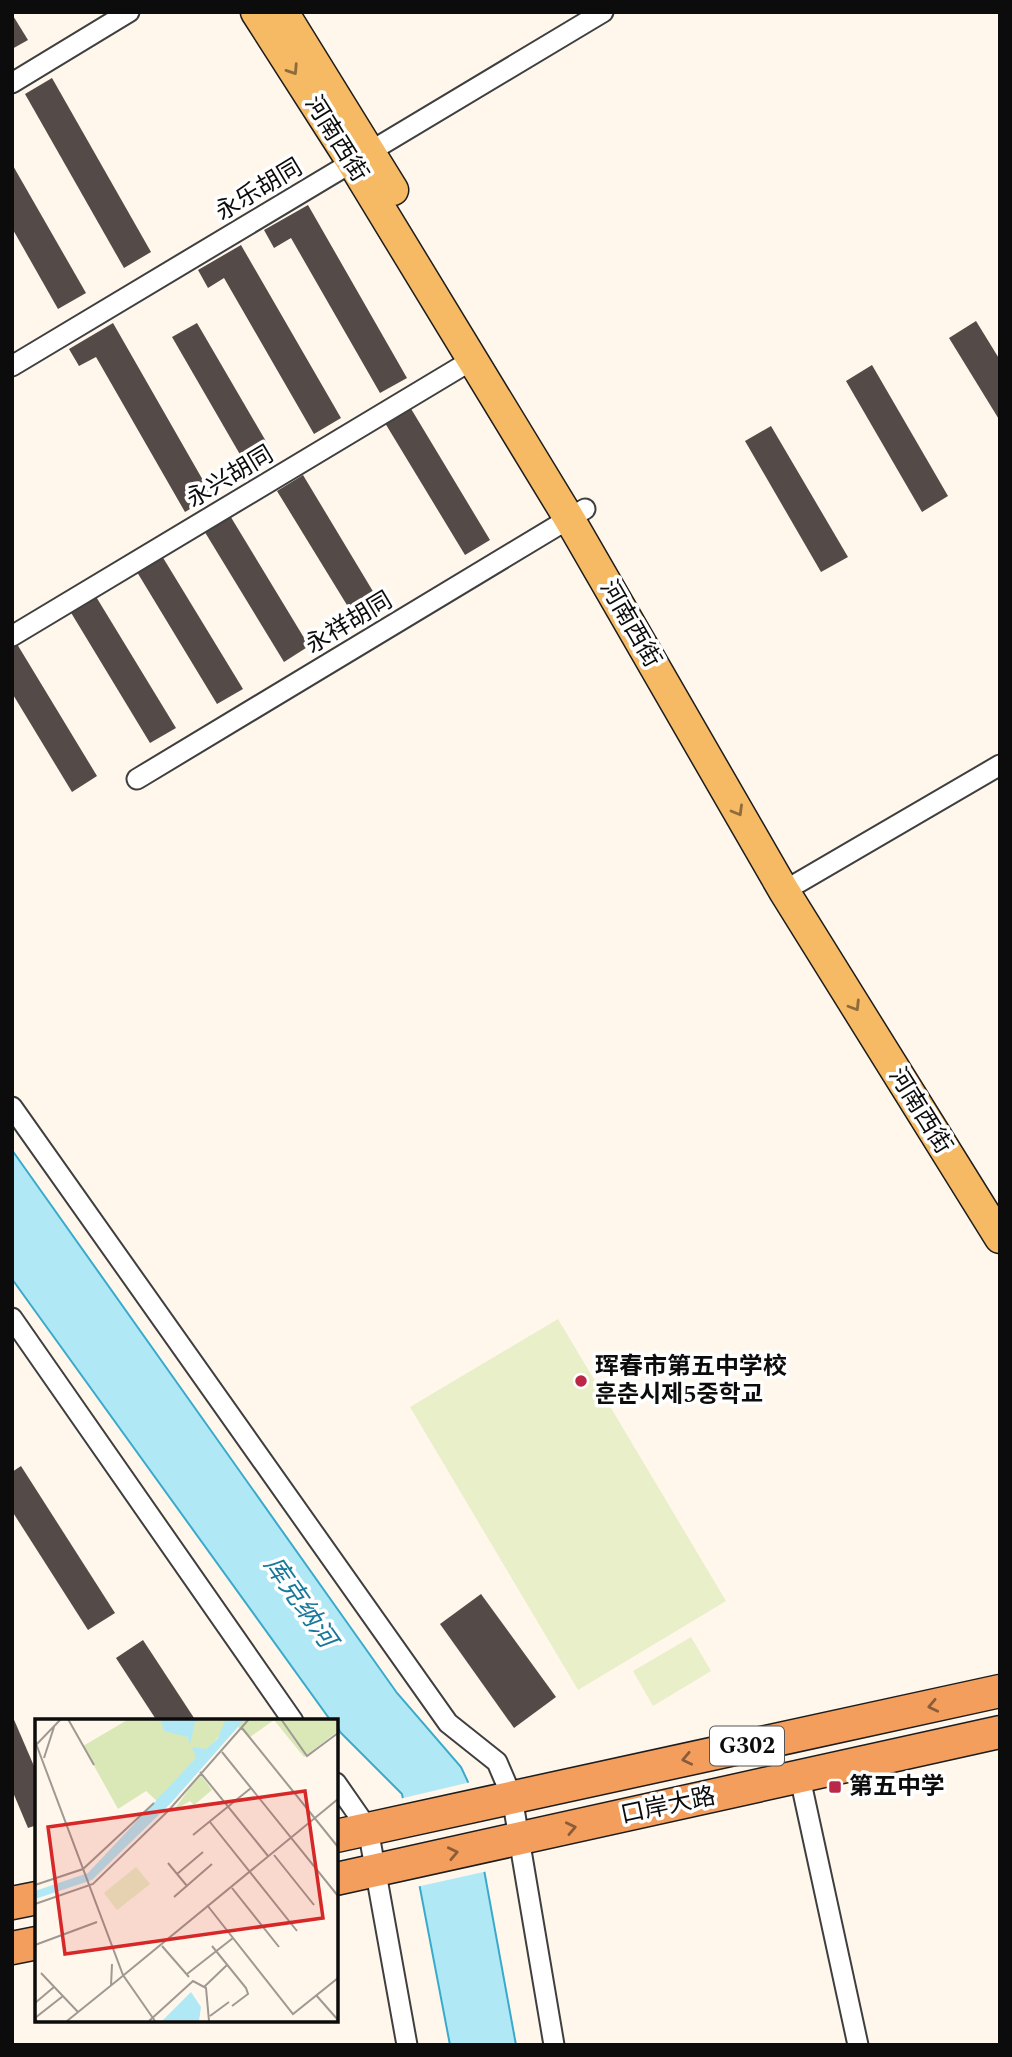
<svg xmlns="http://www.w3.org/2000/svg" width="1012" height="2057" font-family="Spectral,'Noto Sans SC','Noto Sans KR',serif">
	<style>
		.pitch { fill: #e9efc8 }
		.water { fill: #b1e8f5; stroke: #39aacb; stroke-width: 2 }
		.pier { fill: #fff7eb }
		.building { fill: #544b49 }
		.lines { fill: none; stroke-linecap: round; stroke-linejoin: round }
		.minor-casing { stroke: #3f3f3f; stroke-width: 23 }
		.primary-casing { stroke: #1d1d1d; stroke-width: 33 }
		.trunk-casing { stroke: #1d1d1d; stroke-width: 35 }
		.minor { stroke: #fff; stroke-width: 19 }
		.primary { stroke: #f6b964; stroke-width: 30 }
		.trunk { stroke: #f49e5d; stroke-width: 32 }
		.oneway { stroke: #8d6b3c }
		.oneway2 { stroke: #8c5c39 }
		.poi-dot { fill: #ba2747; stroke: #fff; stroke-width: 2.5 }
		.labels { text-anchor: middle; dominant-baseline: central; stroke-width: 7; stroke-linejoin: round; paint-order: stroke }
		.shield { fill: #fff; stroke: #555; stroke-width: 2 }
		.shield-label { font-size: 23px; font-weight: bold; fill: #0c0c0c }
		.street-label { font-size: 24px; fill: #0c0c0c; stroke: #fff }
		.poi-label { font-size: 24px; font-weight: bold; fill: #0c0c0c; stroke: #fff; text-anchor: start }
		.water-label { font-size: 26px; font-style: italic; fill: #18799b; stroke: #fff }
		.inset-road { fill: none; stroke: #9e9992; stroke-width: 2 }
		.view { fill: #d62828; fill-opacity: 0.15; stroke: #d62828; stroke-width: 3.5 }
		.inset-edge { fill: none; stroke: #0c0c0c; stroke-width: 3.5 }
	</style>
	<rect width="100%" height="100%" fill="#fff7eb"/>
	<g class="pitch">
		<path d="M558,1319L726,1601L578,1690L410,1407Z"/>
		<path d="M691,1637L711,1671L653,1706L633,1671Z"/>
	</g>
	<path class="water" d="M12,1150L397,1693L461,1767L468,1782L516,2045H450L402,1794L340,1732L336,1721H331L12,1279Z"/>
	<path class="pier" d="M471,1782L488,1871L416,1887L399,1799Z"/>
	<g class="building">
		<path d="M12,14L28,40L12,49Z"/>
		<path d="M52,78L151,252L124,268L25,94Z"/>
		<path d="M12,164L86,293L58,309L12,228Z"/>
		<path d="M308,205L407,378L380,393L291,238L274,248L264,230Z"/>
		<path d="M241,245L341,418L314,434L224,278L208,288L198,270Z"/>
		<path d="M976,321L1000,360V421L949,338Z"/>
		<path d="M113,323L212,496L185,512L96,357L79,366L69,349Z"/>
		<path d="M197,323L274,455L249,470L172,337Z"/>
		<path d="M872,365L948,496L922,512L846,381Z"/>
		<path d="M410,407L490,540L465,555L385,423Z"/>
		<path d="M771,426L848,557L821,572L745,441Z"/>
		<path d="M303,475L383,608L358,623L277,491Z"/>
		<path d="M229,514L309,646L284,662L203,529Z"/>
		<path d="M162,556L243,689L217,704L137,572Z"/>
		<path d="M95,595L176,728L150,743L70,611Z"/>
		<path d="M17,644L97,776L72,792L12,693V647Z"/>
		<path d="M21,1466L115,1613L88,1630L12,1511V1472Z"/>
		<path d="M481,1594L556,1697L514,1728L440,1624Z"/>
		<path d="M143,1640L196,1721H157L116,1658Z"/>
		<path d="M12,1715L37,1773V1825L28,1828L12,1790Z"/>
	</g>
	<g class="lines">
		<g class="minor-casing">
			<g id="minor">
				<path d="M12,83L129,12"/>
				<path d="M12,366L603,12"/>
				<path d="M12,636L472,360"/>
				<path d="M137,779L585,509"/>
				<path d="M784,891L1000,765"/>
				<path d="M12,1107L448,1723L497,1762L512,1797L554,2045"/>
				<path d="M12,1318L293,1721"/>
				<path d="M800,1778L858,2045"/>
				<path d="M336,1783L368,1829L407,2045"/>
			</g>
		</g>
		<g class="primary-casing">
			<g id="primary">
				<path d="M256,12L352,162L570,520L784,891L1000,1238"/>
				<path d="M283,12L393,190"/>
			</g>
		</g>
		<g class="trunk-casing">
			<g id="trunk">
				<path d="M336,1836L1000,1691"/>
				<path d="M336,1879L1000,1732"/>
				<path d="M12,1903L37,1898"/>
				<path d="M12,1948L37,1943"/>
			</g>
		</g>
		<use href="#minor" class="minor"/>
		<use href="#primary" class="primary"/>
		<use href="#trunk" class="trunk"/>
	</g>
	<defs><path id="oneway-chevron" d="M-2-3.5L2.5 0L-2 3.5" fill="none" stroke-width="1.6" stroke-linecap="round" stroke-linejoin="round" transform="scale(1.75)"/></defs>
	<g class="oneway">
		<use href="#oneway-chevron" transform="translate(293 70) rotate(57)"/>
		<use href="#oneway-chevron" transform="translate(738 811) rotate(60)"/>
		<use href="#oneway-chevron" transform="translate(855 1006) rotate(58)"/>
	</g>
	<g class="oneway2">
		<use href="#oneway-chevron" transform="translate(933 1706) rotate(168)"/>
		<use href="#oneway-chevron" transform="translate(687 1759) rotate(168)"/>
		<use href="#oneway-chevron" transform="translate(571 1828) rotate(-12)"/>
		<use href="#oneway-chevron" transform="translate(453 1853) rotate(-12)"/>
	</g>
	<g class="poi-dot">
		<circle cx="581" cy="1381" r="7"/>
		<rect x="828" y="1780" width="14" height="14" rx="3.5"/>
	</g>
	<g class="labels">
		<rect class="shield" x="710" y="1726.5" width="74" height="39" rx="5"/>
		<g class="shield-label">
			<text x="747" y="1746">G302</text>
		</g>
		<g class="street-label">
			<text transform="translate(336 139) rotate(58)">河南西街</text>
			<text transform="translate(259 190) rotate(-31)">永乐胡同</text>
			<text transform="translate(230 477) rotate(-31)">永兴胡同</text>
			<text transform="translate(349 623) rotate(-31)">永祥胡同</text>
			<text transform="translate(630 624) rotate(60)">河南西街</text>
			<text transform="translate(920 1111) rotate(58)">河南西街</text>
			<text transform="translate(668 1806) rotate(-12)">口岸大路</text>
		</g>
		<g class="poi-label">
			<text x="595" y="1367">珲春市第五中学校<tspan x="595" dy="28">훈춘시제5중학교</tspan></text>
			<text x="849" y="1787">第五中学</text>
		</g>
		<g class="water-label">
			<text transform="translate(300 1602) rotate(55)">库克纳河</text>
		</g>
	</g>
	<g transform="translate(35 1719)">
		<rect width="303" height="303" fill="#fff7eb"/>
		<path d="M94,0H303V12L269,38L239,1L215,18L197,3L123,83L111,72L83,90L48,27ZM165,55L177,71L159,86L155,82L138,92Z" fill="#d9e8b6"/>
		<path d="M101,148L115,165L82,191L69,174Z" fill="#e9efc8"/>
		<path d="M115,0H169L160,3L155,26L153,18L129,12L126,2ZM210,0L136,84L57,161L0,180V172L53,154L161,39L157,28L171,30L183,19L190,2ZM156,273L166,288L164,302H127Z" fill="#b1e8f5"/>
		<path class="inset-road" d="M33,0L59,46M246,0L272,37L303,14M207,9L303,128M0,22L88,256L120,302M0,27L26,0M187,33L303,177M9,39L19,8M165,53L233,137M175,103L262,212M158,116L216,69M239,136L279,186M133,144L152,167M142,155L168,133M0,166L48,150L119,84M197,169L244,228M139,178L177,145M0,185L58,165L134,91L214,0M172,186L258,295L303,259M0,226L62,203M127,227L154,258M177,227L211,269L213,275L197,287M6,254L43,293M152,255L198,219M84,260L303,80M76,267L77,245M169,268L192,246M281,276L303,301M0,284L19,268M175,297L194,283M2,302L0,299L28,277M32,302L84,260M114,302L158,262L171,269L174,302"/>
		<path class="view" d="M270,72L288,199L30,235L13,108Z"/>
		<rect width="303" height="303" class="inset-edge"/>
	</g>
	<rect width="1012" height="2057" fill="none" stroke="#0c0c0c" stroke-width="28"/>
</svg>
